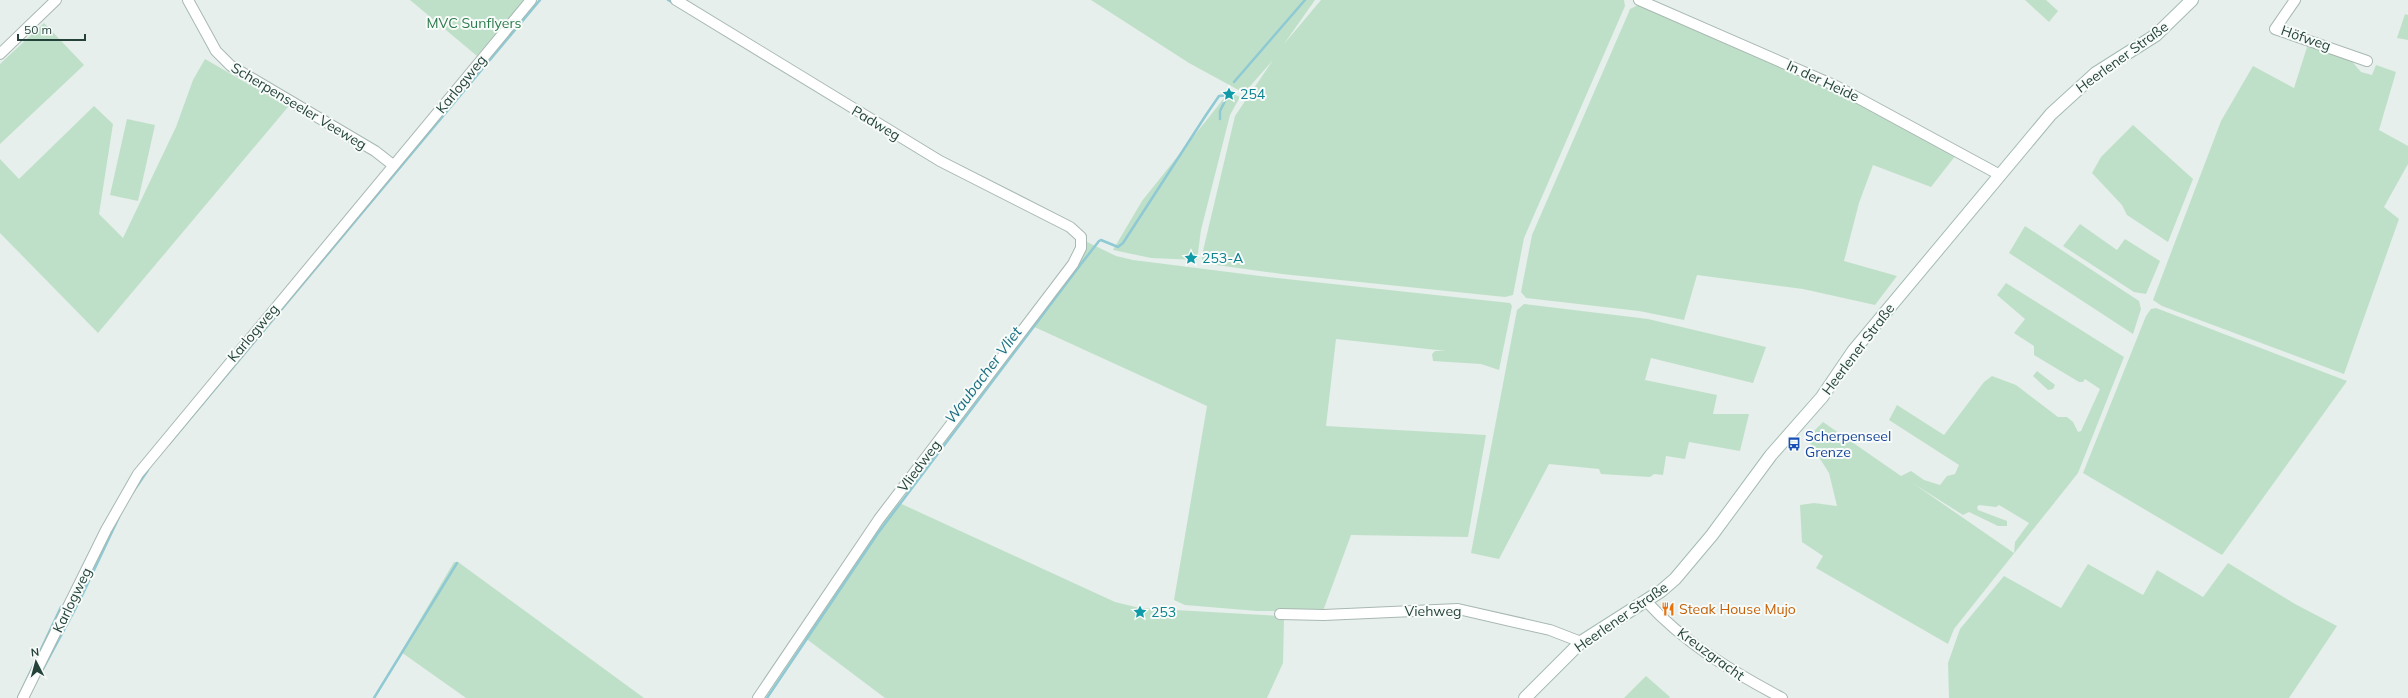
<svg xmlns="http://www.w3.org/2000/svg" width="2408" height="698" font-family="Mulish,sans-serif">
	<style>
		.green { fill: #bfe0c8; fill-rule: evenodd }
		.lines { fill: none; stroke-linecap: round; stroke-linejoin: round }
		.stream { stroke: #8ec9d4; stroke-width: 2.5 }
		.street-casing { stroke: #a8b8b2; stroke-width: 12 }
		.secondary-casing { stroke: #a4bbb3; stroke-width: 14 }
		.street { stroke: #fff; stroke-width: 10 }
		.secondary { stroke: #fff; stroke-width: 12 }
		.labels { text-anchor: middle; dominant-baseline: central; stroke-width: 4; stroke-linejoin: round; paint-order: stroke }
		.park-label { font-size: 14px; fill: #2d7a4b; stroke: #f7fbf9 }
		.street-label { font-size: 14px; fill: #24423a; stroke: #f7fbf9 }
		.culture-label { font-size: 14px; fill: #0d838f; stroke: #f7fbf9; text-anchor: start }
		.transit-label { font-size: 14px; fill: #164399; stroke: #f7fbf9; text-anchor: start }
		.food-label { font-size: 14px; fill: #c56008; stroke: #f7fbf9; text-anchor: start }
		.water-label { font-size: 15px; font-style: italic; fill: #1c6f80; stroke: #f7fbf9 }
	</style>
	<rect width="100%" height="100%" fill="#e6efeb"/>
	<g class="green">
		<path d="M410,0H524L477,56Z"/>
		<path d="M1091,0H1315L1284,44L1321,0H1624L1625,6L1524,238L1513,295L1505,297L1282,274L1202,263V255L1235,116L1273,60L1244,93L1189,63Z"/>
		<path d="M2025,0H2046L2058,11L2049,22Z"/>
		<path d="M1636,6H1642L1820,82L1956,155L1931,187L1873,165L1859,203L1844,261L1897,276L1875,305L1803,289L1697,275L1684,320L1639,311L1526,298L1521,292L1532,235L1628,14L1630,9Z"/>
		<path d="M2405,14L2408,15V40L2397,38Z"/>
		<path d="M44,23L84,65L0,144V64Z"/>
		<path d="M2308,44L2349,58L2361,72L2372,75L2376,65L2396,72L2379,130L2408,146V164L2384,207L2399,219L2344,374L2162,306L2153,300L2221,121L2253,66L2294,88Z"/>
		<path d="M205,59L288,107L98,333L0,233V159L19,179L94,106L113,124L99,214L123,238L176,127L193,80Z"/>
		<path d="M1229,92L1240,97L1230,115L1201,230L1197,260L1151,258L1113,250L1142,201Z"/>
		<path d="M127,119L155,125L138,201L110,195Z"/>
		<path d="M2133,125L2193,179L2168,242L2127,215L2122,205L2092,173L2101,157Z"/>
		<path d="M2080,224L2117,250L2125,239L2160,261L2146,294L2134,292L2063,246Z"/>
		<path d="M2025,226L2139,301L2141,309L2133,334L2009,253Z"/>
		<path d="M1085,241L1116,256L1133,260L1277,278L1510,303L1512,306L1499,370L1481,364L1433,361L1432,354L1435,351H1446L1336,339L1326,426L1486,435L1468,537L1351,535L1323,611H1257L1185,605L1174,600L1207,406L1030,325Z"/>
		<path d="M2006,283L2124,357L2078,473L1954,629L1948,644L1816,568L1823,556L1802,542L1800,505L1814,503L1837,506L1829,473L1807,438L1823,422L1901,476L1911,471L1924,480L1940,485L1947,476L1955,474L1959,465L1889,420L1897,405L1944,435L1984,382L1992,376L2016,385L2058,417H2067L2073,422L2078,432L2081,431L2100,389L2085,379L2083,382H2079L2034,355V346L2014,333L2025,319L1997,295ZM1914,484L1963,515L1969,512L1998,526H2007V521L1978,510L1977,507L1979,505L1996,507L1999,505L2029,523L2015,542L2014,553Z"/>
		<path d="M1524,304L1648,319L1766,347L1753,383L1651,358L1645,380L1717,395L1713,414H1749L1740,451L1689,442L1685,459L1666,456L1663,475L1654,474L1650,477L1601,474L1599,469L1549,464L1499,559L1471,553L1517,310Z"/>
		<path d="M2156,308L2347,381L2222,555L2083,473L2146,316L2151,309Z"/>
		<path d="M2037,371L2055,385L2053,389L2048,390L2033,376Z"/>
		<path d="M895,501L1115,602L1140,608L1280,616L1284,619L1283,663L1267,698H885L804,637Z"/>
		<path d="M454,562H458L644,698H466L401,652Z"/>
		<path d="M2228,563L2295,604L2337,626L2289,698H1949L1948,663L1960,629L2004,576L2061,608L2088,564L2143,595L2157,570L2203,597Z"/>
		<path d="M1646,676L1670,697L1669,698H1624Z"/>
	</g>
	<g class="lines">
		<g class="stream">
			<path d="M668,0L675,4"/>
			<path d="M1234,82L1305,0"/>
			<path d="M1220,119V111L1228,95"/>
			<path d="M169,444L540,0"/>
			<path d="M133,492L148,470"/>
			<path d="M43,669L79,602L119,517"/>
			<path d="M18,698L61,607"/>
			<path d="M374,698L457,563"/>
			<path d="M767,698L878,533L1081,264L1099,241L1101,240L1118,247L1123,243L1206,115L1219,96L1228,95"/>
		</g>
		<g class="street-casing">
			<g id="street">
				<path d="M188,0L216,51L231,66L375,151L393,165"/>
				<path d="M676,0L940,161L1070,227L1081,237V248L1073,264L879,519L758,698"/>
				<path d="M1639,0L1836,86L2000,175"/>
				<path d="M2295,0L2275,29L2367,61"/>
				<path d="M0,54L56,0"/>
				<path d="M1646,601C1684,643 1733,672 1782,698"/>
				<path d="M1280,614L1324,615L1458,609L1550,630L1581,642"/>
				<path d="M23,698L106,530L138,474L531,0"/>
			</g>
		</g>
		<g class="secondary-casing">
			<path id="secondary" d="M1525,698L1581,642L1661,591L1675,579L1712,535L1771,455L1822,397L1854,350L2051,114L2096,73L2156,35L2192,0"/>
		</g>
		<use href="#street" class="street"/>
		<use href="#secondary" class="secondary"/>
	</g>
	<defs>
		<g id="sight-bare" transform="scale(1.08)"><path d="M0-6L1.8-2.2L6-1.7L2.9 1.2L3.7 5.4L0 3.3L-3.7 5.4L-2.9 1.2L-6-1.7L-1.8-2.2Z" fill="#0f9aa8" stroke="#f7fbf9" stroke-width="2.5" paint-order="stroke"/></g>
		<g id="bus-bare" transform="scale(1.08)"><path d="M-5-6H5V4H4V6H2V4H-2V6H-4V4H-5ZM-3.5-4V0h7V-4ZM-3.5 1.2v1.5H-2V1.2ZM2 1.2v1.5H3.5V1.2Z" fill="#1a4fb4" stroke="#f7fbf9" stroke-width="2.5" paint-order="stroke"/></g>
		<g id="restaurant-bare" transform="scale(1.08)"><path d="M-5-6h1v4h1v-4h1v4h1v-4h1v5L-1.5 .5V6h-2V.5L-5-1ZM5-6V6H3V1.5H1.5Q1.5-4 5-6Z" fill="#e8710a" stroke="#f7fbf9" stroke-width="2.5" paint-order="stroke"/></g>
	</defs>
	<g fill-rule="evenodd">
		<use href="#sight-bare" x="1229" y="94"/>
		<use href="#sight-bare" x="1191" y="258"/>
		<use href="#bus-bare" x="1794" y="444"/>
		<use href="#restaurant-bare" x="1668" y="609"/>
		<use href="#sight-bare" x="1140" y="612"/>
	</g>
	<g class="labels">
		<g class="park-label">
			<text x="474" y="23">MVC Sunflyers</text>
		</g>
		<g class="street-label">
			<text transform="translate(2306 38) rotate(19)">Höfweg</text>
			<text transform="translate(2122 57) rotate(-36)">Heerlener Straße</text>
			<text transform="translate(1823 81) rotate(25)">In der Heide</text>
			<text transform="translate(461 84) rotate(-51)">Karlogweg</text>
			<text transform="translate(299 106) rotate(31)">Scherpenseeler Veeweg</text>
			<text transform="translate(876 123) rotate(31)">Padweg</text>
			<text transform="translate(253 333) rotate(-50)">Karlogweg</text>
			<text transform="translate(1858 349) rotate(-53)">Heerlener Straße</text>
			<text transform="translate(919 466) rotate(-53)">Vliedweg</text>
			<text transform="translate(72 600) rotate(-64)">Karlogweg</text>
			<text x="1433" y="611">Viehweg</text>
			<text transform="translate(1621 617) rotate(-35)">Heerlener Straße</text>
			<text transform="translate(1711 654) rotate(36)">Kreuzgracht</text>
		</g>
		<g class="culture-label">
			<text x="1240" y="94">254</text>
			<text x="1202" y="258">253-A</text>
			<text x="1151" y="612">253</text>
		</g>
		<g class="transit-label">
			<text x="1805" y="436">Scherpenseel<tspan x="1805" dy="16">Grenze</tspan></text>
		</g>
		<g class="food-label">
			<text x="1679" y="609">Steak House Mujo</text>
		</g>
		<g class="water-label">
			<text transform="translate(983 375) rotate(-53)">Waubacher Vliet</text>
		</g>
	</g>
	<g transform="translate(36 662) rotate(354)" stroke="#f7fbf9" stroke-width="3" paint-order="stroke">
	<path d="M0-3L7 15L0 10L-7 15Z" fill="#24423a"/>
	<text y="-6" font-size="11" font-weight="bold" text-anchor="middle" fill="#24423a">N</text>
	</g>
	<path d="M18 34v6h67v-6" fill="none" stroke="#24423a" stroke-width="2"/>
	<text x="24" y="34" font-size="12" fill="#24423a" stroke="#f7fbf9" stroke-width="3" paint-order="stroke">50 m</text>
</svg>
